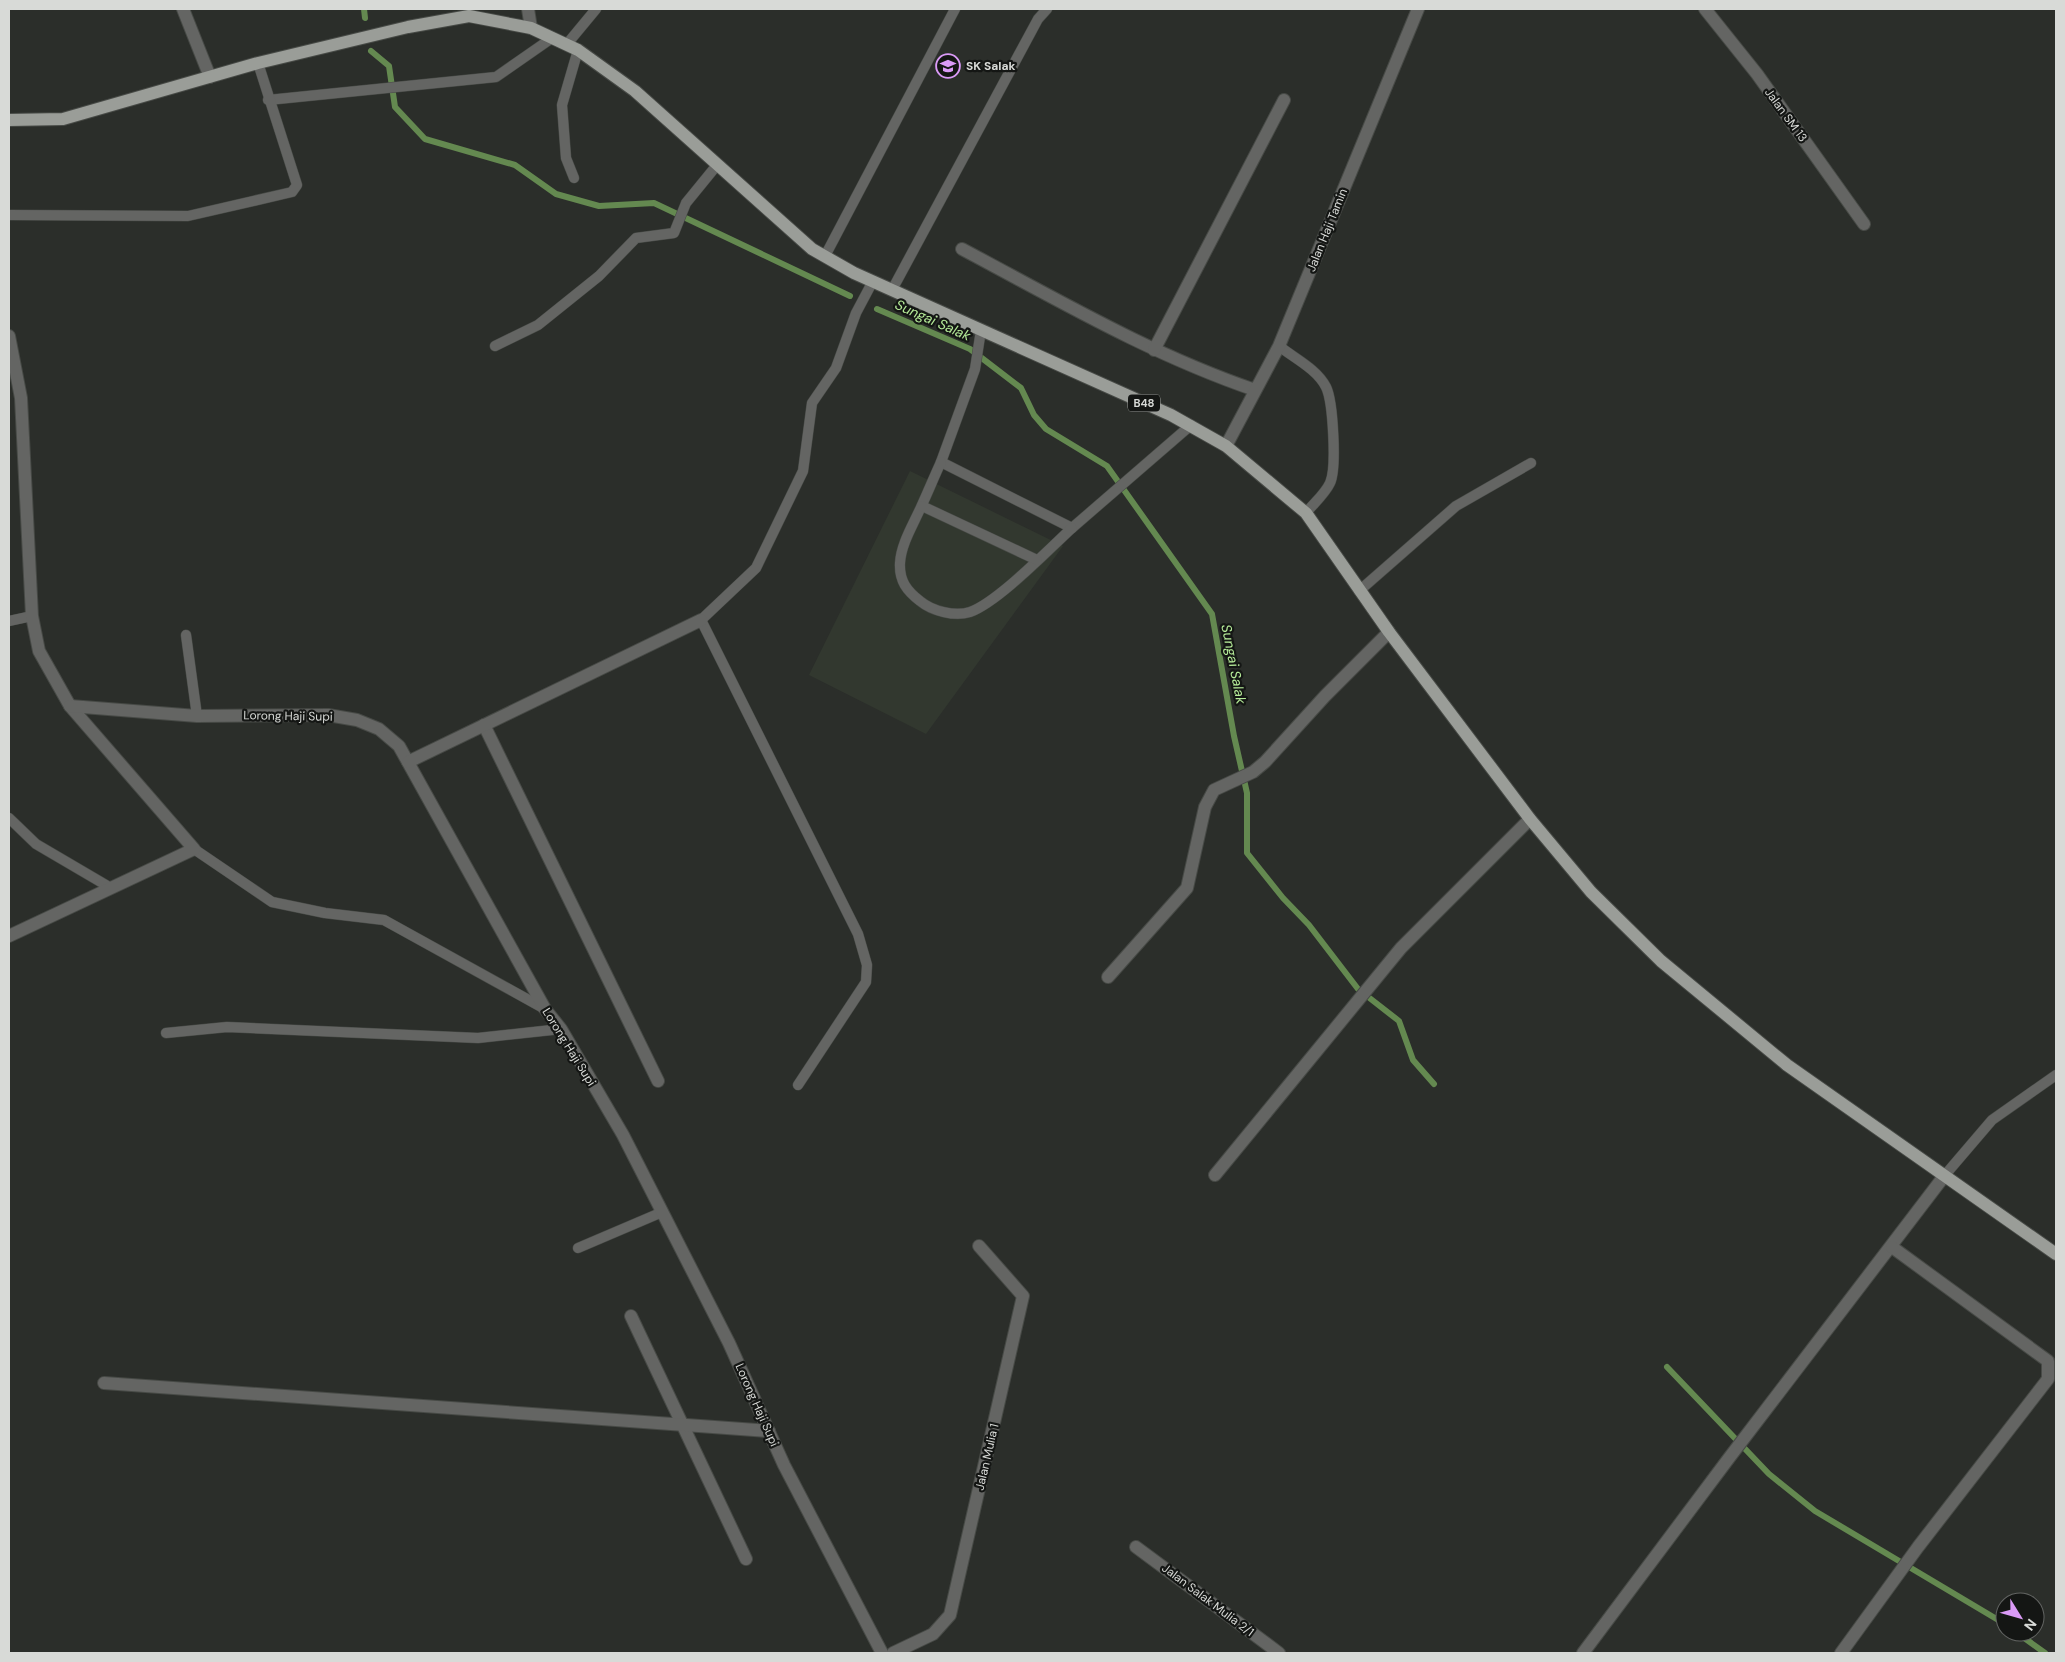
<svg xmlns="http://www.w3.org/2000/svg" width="2065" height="1662" font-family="'DM Sans',sans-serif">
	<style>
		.built { fill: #32382f }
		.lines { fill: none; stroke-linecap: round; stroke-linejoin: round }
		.stream { stroke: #648950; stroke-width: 6 }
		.service-casing { stroke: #474a46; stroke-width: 11 }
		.minor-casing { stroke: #474a46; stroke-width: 14 }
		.primary-casing { stroke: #474a46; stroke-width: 14 }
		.service { stroke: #646563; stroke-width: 10 }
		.minor { stroke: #646563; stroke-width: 12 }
		.primary { stroke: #9a9d98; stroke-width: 12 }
		.labels { text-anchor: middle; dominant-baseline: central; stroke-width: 4.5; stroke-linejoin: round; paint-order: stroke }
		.shield { fill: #141614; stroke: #9d9f9c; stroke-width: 1 }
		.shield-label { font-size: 11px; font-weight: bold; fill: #d8dad7 }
		.poi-label { font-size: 12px; font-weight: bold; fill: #d8dad7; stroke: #141614; text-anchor: start }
		.street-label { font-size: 12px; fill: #d8dad7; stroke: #141614 }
		.water-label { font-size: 14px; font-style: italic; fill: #b6ec99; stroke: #141614 }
	</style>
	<rect width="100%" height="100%" fill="#2b2e2a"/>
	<path class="built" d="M910,471L1063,546L926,734L809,675Z"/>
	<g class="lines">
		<g class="stream">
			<path d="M364,9L365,18"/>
			<path d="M371,51L389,66L395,107L425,139L515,165L556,194L599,206L654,203L850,296"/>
			<path d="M877,309L970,349L1021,388L1034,415L1046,429L1107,466L1212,614L1234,736L1247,793V853L1283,898L1309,925L1358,989L1399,1021L1413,1060L1434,1084"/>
			<path d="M1667,1367L1769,1474L1815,1511L2005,1624"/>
			<path d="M2016,1632L2045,1653"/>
		</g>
		<g class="service-casing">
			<g id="service">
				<path d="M567,44L596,9"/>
				<path d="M268,100L496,77L552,38"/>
				<path d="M574,178L566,158L562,105L578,50"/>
				<path d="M9,215L188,216L292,192L297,185L258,63"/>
				<path d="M825,256L955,9"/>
				<path d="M892,290L1038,19L1047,9"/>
				<path d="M981,330L975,369L941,462L1072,528L1191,425"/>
				<path d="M495,346L538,325L599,276L636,238L674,233L686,203L717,165"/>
				<path d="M1279,346C1294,358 1317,369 1326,387C1333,401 1337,468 1330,483C1325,494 1313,504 1306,513"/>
				<path d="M941,462C934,477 928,492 921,507C913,525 901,544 900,563C899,581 907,591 920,601C932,611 955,617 970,612C998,602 1049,549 1072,528"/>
				<path d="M922,506L1037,560"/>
				<path d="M1359,591L1456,506L1531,463"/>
				<path d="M9,621L32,616"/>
				<path d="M186,635L197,716"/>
				<path d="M9,818L36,844L111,888"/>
				<path d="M194,849L272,902L325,913L384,920L545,1009"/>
				<path d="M166,1033L227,1027L478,1038L561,1029"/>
				<path d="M798,1085L866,982L867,965L858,934L701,620L756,568L803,471L812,403L836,368L856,313L873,281"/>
				<path d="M1945,1175L1992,1120L2056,1075"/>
				<path d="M578,1248L660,1213"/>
			</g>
		</g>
		<g class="minor-casing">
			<g id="minor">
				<path d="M183,9L210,77"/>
				<path d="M528,9L531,28"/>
				<path d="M1705,9L1757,74L1864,224"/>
				<path d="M962,249C1060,301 1150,354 1255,390"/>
				<path d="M9,336L21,398L32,616L39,651L70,706L194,849L9,936"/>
				<path d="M1154,350L1284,100"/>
				<path d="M1226,446L1279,346L1418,9"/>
				<path d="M70,706L197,716L328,715L357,720L379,729L399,746L545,1009L561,1029L623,1135L729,1343L784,1465L882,1653"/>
				<path d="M484,725L658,1081"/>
				<path d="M408,762L701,620"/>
				<path d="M1108,977L1187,888L1205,807L1214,790L1253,772L1265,762L1325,696L1389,632"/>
				<path d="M1215,1175L1401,948L1530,819"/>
				<path d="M631,1316L746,1559"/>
				<path d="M104,1383L769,1431"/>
				<path d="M1136,1547L1279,1653"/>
				<path d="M893,1653L933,1634L950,1615L1023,1296L979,1246"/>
				<path d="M1583,1653L1729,1458L1945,1175"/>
				<path d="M1841,1653L1918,1547L2048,1379V1361L1892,1247"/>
			</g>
		</g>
		<g class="primary-casing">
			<path id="primary" d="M9,120L63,119L258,63L408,27L469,16L531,28L578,50L635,91L812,249L854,273L1171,415L1226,446L1306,513L1389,632L1530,819L1591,892L1661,961L1787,1065L2056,1254"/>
		</g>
		<use href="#service" class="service"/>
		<use href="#minor" class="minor"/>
		<use href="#primary" class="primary"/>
	</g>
	<defs>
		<g id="school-ring" transform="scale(1.25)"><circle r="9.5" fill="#141614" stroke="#da9af6" stroke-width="1.5"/><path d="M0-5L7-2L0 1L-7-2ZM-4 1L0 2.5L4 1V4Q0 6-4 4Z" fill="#da9af6"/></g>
	</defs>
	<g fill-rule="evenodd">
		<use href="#school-ring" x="948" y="66"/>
	</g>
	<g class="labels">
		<rect class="shield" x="1128" y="394.5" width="32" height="17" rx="4"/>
		<g class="shield-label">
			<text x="1144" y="403">B48</text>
		</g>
		<g class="poi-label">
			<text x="966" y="66">SK Salak</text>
		</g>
		<g class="street-label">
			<text transform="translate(1786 115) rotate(54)">Jalan SM 13</text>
			<text transform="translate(1327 230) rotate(-68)">Jalan Haji Tamin</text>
			<text transform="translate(288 716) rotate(1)">Lorong Haji Supi</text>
			<text transform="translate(569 1047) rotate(58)">Lorong Haji Supi</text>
			<text transform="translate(757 1405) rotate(66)">Lorong Haji Supi</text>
			<text transform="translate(987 1457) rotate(-77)">Jalan Mulia 1</text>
			<text transform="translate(1208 1600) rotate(37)">Jalan Salak Mulia 2/1</text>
		</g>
		<g class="water-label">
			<text transform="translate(933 320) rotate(24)">Sungai Salak</text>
			<text transform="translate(1234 664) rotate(79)">Sungai Salak</text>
		</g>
	</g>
	<rect width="2065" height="1662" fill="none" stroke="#d8dad7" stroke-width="20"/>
	<g transform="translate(2020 1617) rotate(127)"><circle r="24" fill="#141614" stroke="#626462"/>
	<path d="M0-4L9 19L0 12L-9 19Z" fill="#da9af6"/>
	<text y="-8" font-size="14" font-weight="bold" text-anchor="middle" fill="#d8dad7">N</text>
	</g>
</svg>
